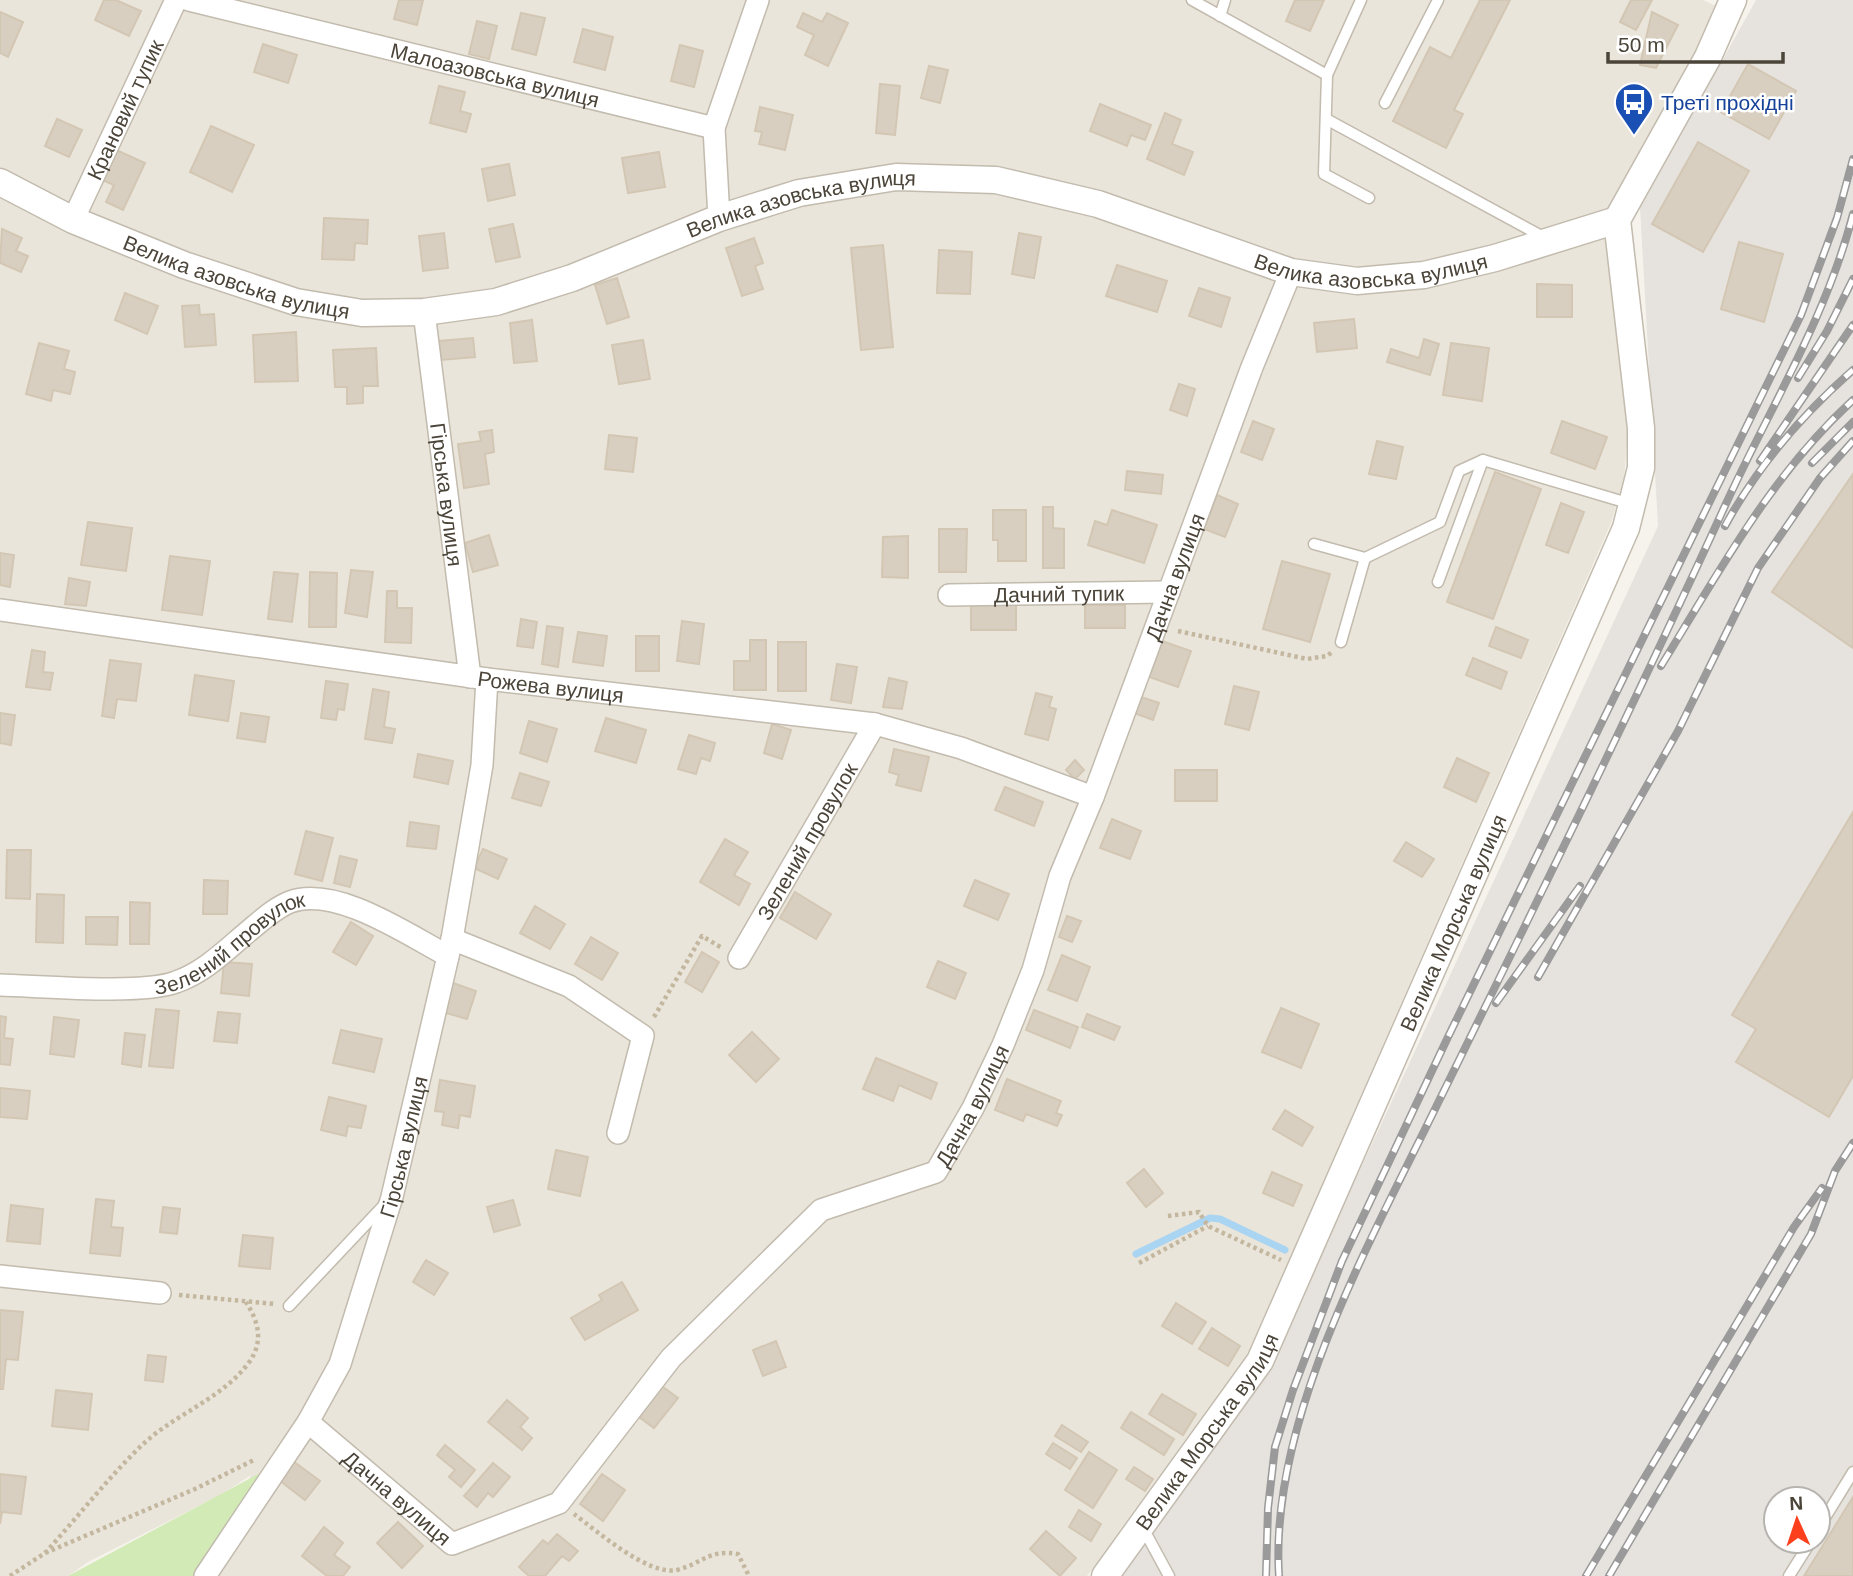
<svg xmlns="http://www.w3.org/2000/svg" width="1853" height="1576" font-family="Helvetica,sans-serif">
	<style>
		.residential { fill: #eae5da }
		.industrial { fill: #e6e2dd; fill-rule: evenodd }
		.green { fill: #d2eab5 }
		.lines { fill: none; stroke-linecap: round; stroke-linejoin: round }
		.stream { stroke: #a9d4f2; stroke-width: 7 }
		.building { fill: #d8cfc1; stroke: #d3c7b4; stroke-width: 2 }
		.service-casing { stroke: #c2bbae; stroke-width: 13 }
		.minor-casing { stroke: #c2bbae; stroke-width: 24 }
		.tertiary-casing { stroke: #c2bbae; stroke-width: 29 }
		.path { stroke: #c4b79f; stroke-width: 4.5; stroke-dasharray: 3.5 3.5; stroke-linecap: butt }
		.service { stroke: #fff; stroke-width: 10 }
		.minor { stroke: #fff; stroke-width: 21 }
		.tertiary { stroke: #fff; stroke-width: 26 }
		.rail-casing { stroke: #9a9a9a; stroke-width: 8 }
		.rail { stroke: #fff; stroke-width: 5; stroke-dasharray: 16; stroke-linecap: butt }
		.labels { text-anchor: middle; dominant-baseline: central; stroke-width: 5; stroke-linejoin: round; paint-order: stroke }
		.street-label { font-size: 21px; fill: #4b4439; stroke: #fff }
		.transit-label { font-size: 21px; fill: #164399; stroke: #fff; text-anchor: start }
	</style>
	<rect width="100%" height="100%" fill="#f6f3ec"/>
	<g class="residential">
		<path d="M0,0H1703L1716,6L1697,50L1606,212L1427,264L1372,270L1298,262L897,167L499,291L423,303H364L297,292L189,258L78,212L0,171Z"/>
		<path d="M901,186L995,190L1094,214L1360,292L1429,287L1607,236L1628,431L1624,479L1611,523L1249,1351L1087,1576H200L251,1475L222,1494L88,1562L68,1576H0V193L182,275L432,321L802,202Z"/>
	</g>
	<path class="industrial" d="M1756,0H1853V1576H1122L1266,1373L1658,526L1640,208ZM1776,1499H1818V1541H1776Z"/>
	<path class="green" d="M260,1473L265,1477L200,1576H68Z"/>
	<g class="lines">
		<path class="stream" d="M1136,1254L1210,1218L1220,1219L1285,1250"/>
	</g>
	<g class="building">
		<path d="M104,0H116L141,11L129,36L95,20Z"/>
		<path d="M399,0H423L417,25L394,19Z"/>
		<path d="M1295,0H1324L1310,31L1286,21Z"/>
		<path d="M1480,0H1510L1454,110L1463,114L1446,148L1393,121L1430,47L1451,58Z"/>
		<path d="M1631,0H1652L1636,30L1620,22Z"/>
		<path d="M0,12L23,22L8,57L0,53Z"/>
		<path d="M1652,12L1678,25L1656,68L1640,65Z"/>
		<path d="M521,13L545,18L536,55L512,49Z"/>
		<path d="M803,13L822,22L827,13L848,23L828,66L805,55L814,35L797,27Z"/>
		<path d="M477,21L497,26L489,59L469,54Z"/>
		<path d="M583,29L613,37L605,70L574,62Z"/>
		<path d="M263,44L297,55L288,83L254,72Z"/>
		<path d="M680,45L703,51L694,87L671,81Z"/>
		<path d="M1748,64L1796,91L1769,139L1721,112Z"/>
		<path d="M929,66L948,70L940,103L921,98Z"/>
		<path d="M880,84L900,86L895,135L876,133Z"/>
		<path d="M439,86L465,92L460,111L471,114L466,132L430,123Z"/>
		<path d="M1100,104L1151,125L1145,140L1131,135L1127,146L1090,131Z"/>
		<path d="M760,107L793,115L785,150L759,144L762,132L755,131Z"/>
		<path d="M1165,113L1181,120L1172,144L1193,152L1184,175L1147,159Z"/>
		<path d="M57,119L82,130L69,157L45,146Z"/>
		<path d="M211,126L254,145L232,192L190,172Z"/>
		<path d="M1698,142L1749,171L1703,252L1652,224Z"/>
		<path d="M114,149L145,163L123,210L106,202L114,185L100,179Z"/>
		<path d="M659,152L665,187L628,193L622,158Z"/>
		<path d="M509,164L515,195L488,201L482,169Z"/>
		<path d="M324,218L368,220L367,244L355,243L354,260L322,259Z"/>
		<path d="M513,224L520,257L496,262L489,229Z"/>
		<path d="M2,229L22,238L16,251L28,256L21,272L0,263Z"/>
		<path d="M444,233L448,268L423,271L419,236Z"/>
		<path d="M1019,233L1041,237L1034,278L1012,274Z"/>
		<path d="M754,238L763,263L755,266L763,289L742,296L726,248Z"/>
		<path d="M1739,242L1783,254L1764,322L1721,309Z"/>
		<path d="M883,245L893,347L861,350L851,248Z"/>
		<path d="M939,250L972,252L970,294L937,293Z"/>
		<path d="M1117,265L1167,281L1157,312L1106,296Z"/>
		<path d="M617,278L629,317L607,324L595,285Z"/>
		<path d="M1537,284L1572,285V317H1537Z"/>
		<path d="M1199,288L1230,298L1221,327L1189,316Z"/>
		<path d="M125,293L158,306L147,334L115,320Z"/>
		<path d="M199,305L200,315L214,314L216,345L185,347L182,306Z"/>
		<path d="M1354,319L1357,348L1317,352L1314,323Z"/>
		<path d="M532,320L537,361L514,363L510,323Z"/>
		<path d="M296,332L298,381L255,382L253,335Z"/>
		<path d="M473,338L475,357L441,360L439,341Z"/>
		<path d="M1424,339L1439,344L1430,375L1387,362L1391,349L1419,358Z"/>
		<path d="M643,340L650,379L619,384L612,345Z"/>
		<path d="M39,343L69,351L64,369L75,372L70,394L53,390L51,401L26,394Z"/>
		<path d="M1451,343L1489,348L1482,401L1443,395Z"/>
		<path d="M376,348L378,386H363V403L347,404V387H335L333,350Z"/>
		<path d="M1179,384L1195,389L1187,416L1170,410Z"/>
		<path d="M1253,421L1274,429L1262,460L1241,452Z"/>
		<path d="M1562,421L1607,437L1595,469L1551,453Z"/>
		<path d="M492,430L494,452L485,454L489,484L464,488L458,444L481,441L479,432Z"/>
		<path d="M609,435L637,438L633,472L605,469Z"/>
		<path d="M1377,441L1403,447L1396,479L1369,474Z"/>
		<path d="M1127,471L1163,475L1161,494L1125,490Z"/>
		<path d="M1495,472L1541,489L1493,619L1447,602Z"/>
		<path d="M1853,474V648L1772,592Z"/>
		<path d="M1217,495L1238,504L1225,537L1204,529Z"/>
		<path d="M1561,503L1584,512L1568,553L1546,545Z"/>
		<path d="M1043,507H1053V528L1064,529V568H1043Z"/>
		<path d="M993,510H1026V561H998V540H993Z"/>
		<path d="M1112,510L1157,525L1144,563L1088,545L1095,521L1107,525Z"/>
		<path d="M88,522L132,528L126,571L81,565Z"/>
		<path d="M939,529H967L966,572H939Z"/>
		<path d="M489,535L498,565L473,572L465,543Z"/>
		<path d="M908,536V578L882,577L883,537Z"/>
		<path d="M0,553L14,555L10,587L0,585Z"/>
		<path d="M170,556L210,561L202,615L162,610Z"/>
		<path d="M1282,561L1330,574L1310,642L1263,629Z"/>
		<path d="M351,570L373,572L367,617L345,613Z"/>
		<path d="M274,572L298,574L292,622L268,619Z"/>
		<path d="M310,572L337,573L336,627H309Z"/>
		<path d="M69,578L90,582L86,606L65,604Z"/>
		<path d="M387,591H397V608H412L411,643L385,642Z"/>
		<rect x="971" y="605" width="45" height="25"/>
		<rect x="1085" y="605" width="40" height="23"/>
		<path d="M521,619L537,622L533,648L517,646Z"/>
		<path d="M682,621L704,624L699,664L677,661Z"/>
		<path d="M547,626L563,628L558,667L542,664Z"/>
		<path d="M1496,627L1528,640L1521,658L1489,646Z"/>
		<path d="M578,632L607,636L603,666L573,662Z"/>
		<rect x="636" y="636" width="23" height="35"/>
		<path d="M750,640H766V690H734V661H750Z"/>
		<path d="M1162,641L1191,651L1178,687L1149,677Z"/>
		<rect x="778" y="642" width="28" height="49"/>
		<path d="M32,650L45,652L43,672L53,673L50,690L26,687Z"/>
		<path d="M1473,658L1507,672L1501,689L1466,675Z"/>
		<path d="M110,660L141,664L136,701L117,699L114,718L102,716Z"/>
		<path d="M837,664L857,667L851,703L831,700Z"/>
		<path d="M195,675L234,681L228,721L189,715Z"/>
		<path d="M889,678L907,682L902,709L883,707Z"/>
		<path d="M326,681L348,684L344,710L338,709L336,720L321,718Z"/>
		<path d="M1234,686L1259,692L1249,730L1225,724Z"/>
		<path d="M373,689L389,692L384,727L395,729L392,743L365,739Z"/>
		<path d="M1036,693L1052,697L1049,707L1056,709L1048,740L1025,734Z"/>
		<path d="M1138,696L1159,703L1153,720L1131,712Z"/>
		<path d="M0,713L15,715L11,745L0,743Z"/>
		<path d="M241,713L269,717L265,742L237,738Z"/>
		<path d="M606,718L646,730L636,763L595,751Z"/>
		<path d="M529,721L557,729L547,762L520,753Z"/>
		<path d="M772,724L791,730L782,759L764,753Z"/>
		<path d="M689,735L715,743L710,761L701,758L696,774L678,769Z"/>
		<path d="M894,749L929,757L921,791L896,785L899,775L889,772Z"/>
		<path d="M418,754L453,761L448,784L414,777Z"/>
		<path d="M1457,758L1489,773L1476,802L1444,787Z"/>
		<path d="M1075,760L1084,770L1075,779L1066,770Z"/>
		<rect x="1175" y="770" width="42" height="31"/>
		<path d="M520,773L549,782L541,806L512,798Z"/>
		<path d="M1005,787L1043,802L1034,826L995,810Z"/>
		<path d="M1853,812V1076L1829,1117L1736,1062L1756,1029L1732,1015Z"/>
		<path d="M1112,819L1141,831L1130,859L1100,848Z"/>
		<path d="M410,822L439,826L436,849L407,846Z"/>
		<path d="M306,831L333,838L322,881L295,874Z"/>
		<path d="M725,839L748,852L734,875L750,884L739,905L700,882Z"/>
		<path d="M1406,842L1434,859L1422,877L1394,861Z"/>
		<path d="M483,849L507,859L498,879L474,868Z"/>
		<path d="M7,850H31L30,899L6,898Z"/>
		<path d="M340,856L357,860L350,887L334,883Z"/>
		<path d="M204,880L228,881L227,914H203Z"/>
		<path d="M975,880L1009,894L998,920L964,906Z"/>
		<path d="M795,892L831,914L816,939L780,918Z"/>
		<path d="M37,894L64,895L63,943L36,942Z"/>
		<path d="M130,902L150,903L149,944H130Z"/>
		<path d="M535,906L565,924L550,949L520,933Z"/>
		<path d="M1067,916L1081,921L1072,942L1059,937Z"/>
		<path d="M86,917H118L117,945L86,944Z"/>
		<path d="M351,922L373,936L356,965L333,952Z"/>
		<path d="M591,937L618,953L602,980L575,964Z"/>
		<path d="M702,952L719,962L702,992L685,982Z"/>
		<path d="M1062,955L1090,967L1077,1001L1048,990Z"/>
		<path d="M938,961L966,973L955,999L927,987Z"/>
		<path d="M224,962L252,964L249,996L221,993Z"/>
		<path d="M453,983L476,991L467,1019L443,1012Z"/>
		<path d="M1281,1008L1319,1024L1301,1068L1262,1052Z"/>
		<path d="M156,1009L179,1011L173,1068L149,1066Z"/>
		<path d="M1034,1010L1078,1027L1070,1048L1026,1030Z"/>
		<path d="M218,1012L240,1014L237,1043L214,1041Z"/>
		<path d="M1087,1014L1120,1027L1114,1040L1082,1027Z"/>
		<path d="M0,1016L6,1017L4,1038L13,1039L10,1065L0,1064Z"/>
		<path d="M54,1017L79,1020L74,1057L50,1054Z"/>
		<path d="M341,1030L382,1039L374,1072L333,1063Z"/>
		<path d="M752,1032L779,1059L756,1082L729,1055Z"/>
		<path d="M125,1033L145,1035L141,1067L122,1064Z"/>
		<path d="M876,1058L937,1083L931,1099L899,1085L893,1101L863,1089Z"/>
		<path d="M1007,1079L1061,1101L1056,1113L1062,1115L1057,1126L1026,1114L1023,1121L995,1110Z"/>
		<path d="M440,1080L475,1086L470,1117L460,1115L458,1128L442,1125L444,1112L435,1111Z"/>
		<path d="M0,1088L30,1091L27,1119L0,1117Z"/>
		<path d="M329,1097L366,1106L361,1128L348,1126L346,1136L321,1130Z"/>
		<path d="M1285,1110L1313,1127L1302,1146L1273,1129Z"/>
		<path d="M556,1150L588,1157L580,1196L548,1189Z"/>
		<path d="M1144,1169L1163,1193L1146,1207L1127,1183Z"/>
		<path d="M1272,1172L1302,1185L1293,1206L1263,1193Z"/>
		<path d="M96,1199L114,1201L111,1227L123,1228L120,1256L90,1253Z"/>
		<path d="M513,1200L520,1225L494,1232L487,1207Z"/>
		<path d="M11,1205L43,1209L40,1244L7,1241Z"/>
		<path d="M163,1207L180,1209L177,1234L160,1232Z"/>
		<path d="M243,1235L273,1238L270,1269L239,1266Z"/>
		<path d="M426,1260L448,1273L434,1295L413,1282Z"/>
		<path d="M622,1282L638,1310L585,1340L571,1318L602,1300L599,1295Z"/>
		<path d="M1176,1303L1206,1322L1192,1344L1162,1326Z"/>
		<path d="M0,1310L23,1312L18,1360L6,1359L3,1389H0Z"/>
		<path d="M1212,1328L1240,1346L1228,1366L1199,1349Z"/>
		<path d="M776,1341L786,1367L763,1376L753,1350Z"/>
		<path d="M148,1355L166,1357L163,1382L145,1380Z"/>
		<path d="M659,1384L678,1398L654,1428L635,1414Z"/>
		<path d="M56,1390L92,1394L88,1430L52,1426Z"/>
		<path d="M1162,1394L1196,1414L1183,1435L1149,1414Z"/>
		<path d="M507,1400L528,1418L520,1427L532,1438L522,1450L488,1422Z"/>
		<path d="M1131,1412L1174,1439L1164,1455L1121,1428Z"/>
		<path d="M1062,1425L1088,1442L1081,1452L1055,1436Z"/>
		<path d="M1053,1443L1077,1458L1070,1469L1046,1454Z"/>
		<path d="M445,1445L475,1470L461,1487L449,1477L455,1470L437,1455Z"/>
		<path d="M1089,1452L1117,1470L1093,1508L1065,1490Z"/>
		<path d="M293,1461L320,1481L305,1500L279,1480Z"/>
		<path d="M493,1463L510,1477L493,1497L488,1493L477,1507L464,1496Z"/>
		<path d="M1134,1467L1153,1479L1145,1491L1126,1479Z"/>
		<path d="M0,1474L26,1477L21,1514L2,1512L0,1524Z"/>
		<path d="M602,1474L625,1490L603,1521L580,1504Z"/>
		<path d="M1853,1497V1576H1804Z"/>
		<path d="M1079,1510L1101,1524L1091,1541L1069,1527Z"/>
		<path d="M398,1522L423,1546L402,1568L377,1543Z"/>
		<path d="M324,1527L343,1543L334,1555L350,1567L343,1576H327L302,1556Z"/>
		<path d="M1046,1531L1076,1558L1060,1576L1030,1549Z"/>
		<path d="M557,1534L578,1551L569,1561L562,1556L545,1576H529L519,1567L543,1540L548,1544Z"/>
	</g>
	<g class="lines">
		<g class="service-casing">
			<g id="service">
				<path d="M1192,0L1327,75"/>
				<path d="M1361,0L1327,75L1324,174L1369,198"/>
				<path d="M1220,16L1225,0"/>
				<path d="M1385,103L1438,0"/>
				<path d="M1326,119L1545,238"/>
				<path d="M1314,544L1365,558L1440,522L1459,471L1483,460L1631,504"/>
				<path d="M1438,582L1483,460"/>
				<path d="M1341,642L1365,558"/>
				<path d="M289,1306L386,1203"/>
				<path d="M1143,1528L1169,1576"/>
				<path d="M1818,1529L1853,1472"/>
				<path d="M1789,1576L1811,1541"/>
			</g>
		</g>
		<g class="minor-casing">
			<g id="minor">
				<path id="s1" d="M189,0L714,128"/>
				<path d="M719,218L714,128L758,0"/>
				<path id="s2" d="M73,220L176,0"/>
				<path id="s3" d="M424,312L470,677"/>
				<path id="s4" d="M949,595L1169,592"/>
				<path id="s5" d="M0,610L487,679L875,724L961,748L1093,797"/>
				<path d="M452,939L569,986L643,1036L618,1133"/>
				<path id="s6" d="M739,958L875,724"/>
				<path id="s7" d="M0,985C41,986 142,995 176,982C205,972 227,949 250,930C262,920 275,908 290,902C336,885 408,935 448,956"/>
				<path d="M0,1276L160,1293"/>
				<path id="s8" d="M308,1422L452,1544L559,1503L671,1358L821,1210L936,1172L973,1108L1003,1045L1033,970L1060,876L1093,797L1252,367L1291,272"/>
				<path id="s9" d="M205,1576L308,1422L340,1364L392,1197L452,939L482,765L487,679"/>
			</g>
		</g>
		<g class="tertiary-casing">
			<g id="tertiary">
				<path id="s10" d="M0,182L73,220L184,265L296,302L362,313L424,312L496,302L572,278L719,218L799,193L896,177L996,180L1098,204L1291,272L1357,281L1424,275L1495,258L1617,220"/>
				<path d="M1617,220L1708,57L1733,0"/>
				<path id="s11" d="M1105,1576L1260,1361L1626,528L1641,468V428L1617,220"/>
			</g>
		</g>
		<g class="path">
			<path d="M1178,631L1307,659L1327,656L1332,652"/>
			<path d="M654,1017L702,936L722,948"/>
			<path d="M1168,1216L1199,1212L1208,1226L1281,1260"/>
			<path d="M1139,1263L1208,1226"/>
			<path d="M179,1295L275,1304"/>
			<path d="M574,1514C597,1531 648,1576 677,1570C703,1563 709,1549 738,1554L749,1576"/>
			<path d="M45,1553C77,1518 107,1479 141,1446C174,1414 223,1399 250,1361C264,1340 258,1321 246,1302"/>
			<path d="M10,1576L45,1553L195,1489L256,1459"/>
		</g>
		<use href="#service" class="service"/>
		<use href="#minor" class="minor"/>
		<use href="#tertiary" class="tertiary"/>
		<g class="rail-casing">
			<g id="rail">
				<path d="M1798,378L1827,331L1853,279"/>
				<path d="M1760,461L1853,325"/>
				<path d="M1812,463L1853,422"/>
				<path d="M1725,526C1757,467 1803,414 1853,370"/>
				<path d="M1661,666C1719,572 1771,475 1853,400"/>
				<path d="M1538,977L1678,731L1758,568L1820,478L1853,441"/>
				<path d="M1496,1003L1580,886"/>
				<path d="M1266,1576L1268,1508L1275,1447L1293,1390L1342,1261L1448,1037L1801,315L1837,218L1853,159"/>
				<path d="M1279,1576C1269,1421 1370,1242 1436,1107C1534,908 1632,709 1724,508C1768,411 1826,319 1853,214"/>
				<path d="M1586,1576L1794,1227L1822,1188"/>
				<path d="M1609,1576L1811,1234L1835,1171L1853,1143"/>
			</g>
		</g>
		<use href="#rail" class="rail"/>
	</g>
	<defs>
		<g id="bus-pin" transform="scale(2.0125)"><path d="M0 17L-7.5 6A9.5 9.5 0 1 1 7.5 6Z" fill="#1a4fb4" stroke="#fff"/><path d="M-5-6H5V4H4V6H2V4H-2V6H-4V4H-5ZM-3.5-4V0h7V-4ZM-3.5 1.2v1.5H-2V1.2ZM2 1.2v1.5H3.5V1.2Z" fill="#fff"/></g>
	</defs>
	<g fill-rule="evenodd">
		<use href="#bus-pin" x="1634" y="102"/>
	</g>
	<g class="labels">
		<g class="street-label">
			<text stroke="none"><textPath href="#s1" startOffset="315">Малоазовська вулиця</textPath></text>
			<text stroke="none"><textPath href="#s2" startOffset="122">Крановий тупик</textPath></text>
			<text stroke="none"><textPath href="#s10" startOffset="844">Велика азовська вулиця</textPath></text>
			<text stroke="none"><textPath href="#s10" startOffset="1432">Велика азовська вулиця</textPath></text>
			<text stroke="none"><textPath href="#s10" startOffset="256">Велика азовська вулиця</textPath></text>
			<text stroke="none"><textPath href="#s3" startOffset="184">Гірська вулиця</textPath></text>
			<text stroke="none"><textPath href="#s8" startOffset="1461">Дачна вулиця</textPath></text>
			<text stroke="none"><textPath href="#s4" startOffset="110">Дачний тупик</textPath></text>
			<text stroke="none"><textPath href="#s5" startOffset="556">Рожева вулиця</textPath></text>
			<text stroke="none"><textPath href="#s6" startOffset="135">Зелений провулок</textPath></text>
			<text stroke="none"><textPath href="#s11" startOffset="744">Велика Морська вулиця</textPath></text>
			<text stroke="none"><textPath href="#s7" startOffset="243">Зелений провулок</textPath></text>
			<text stroke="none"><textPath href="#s8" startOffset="894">Дачна вулиця</textPath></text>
			<text stroke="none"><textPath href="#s9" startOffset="478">Гірська вулиця</textPath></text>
			<text stroke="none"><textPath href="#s11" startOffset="177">Велика Морська вулиця</textPath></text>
			<text stroke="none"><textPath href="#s8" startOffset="117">Дачна вулиця</textPath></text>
		</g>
		<g class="transit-label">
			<text x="1661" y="102">Треті прохідні</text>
		</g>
	</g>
	<g transform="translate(1797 1520) rotate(357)"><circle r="33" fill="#ffffff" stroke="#b7b4b0" stroke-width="2"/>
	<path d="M0-5L12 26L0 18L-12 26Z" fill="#fc3f1d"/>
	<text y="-10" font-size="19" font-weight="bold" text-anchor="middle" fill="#4b4439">N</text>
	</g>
	<path d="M1608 52v10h175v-10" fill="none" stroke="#4b4439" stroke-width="3.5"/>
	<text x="1618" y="52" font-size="21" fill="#4b4439" stroke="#ffffff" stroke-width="5" paint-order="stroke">50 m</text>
</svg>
